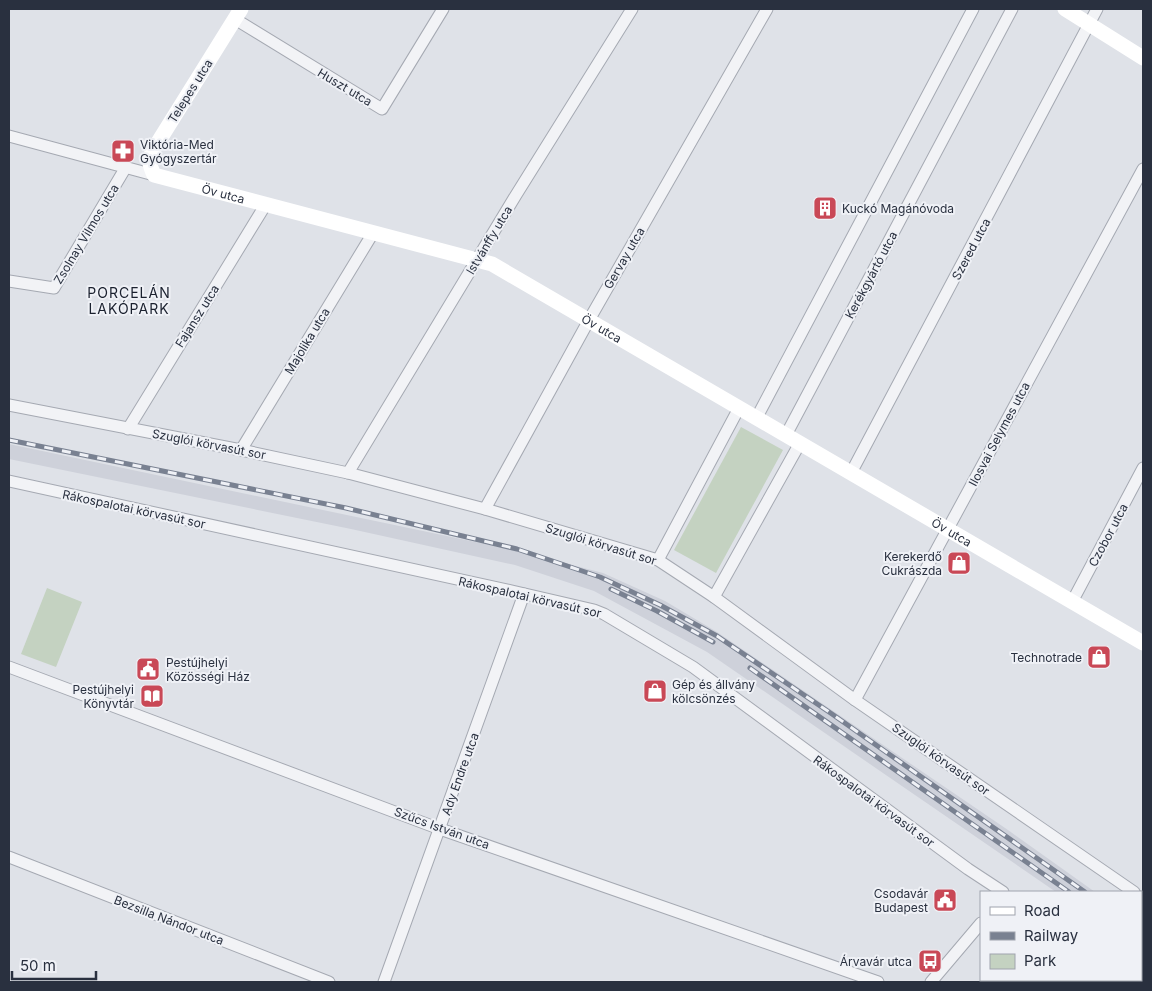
<svg xmlns="http://www.w3.org/2000/svg" width="1152" height="991" font-family="Inter,sans-serif">
	<style>
		.built { fill: #ced1da }
		.green { fill: #c4d2c1 }
		.lines { fill: none; stroke-linecap: round; stroke-linejoin: round }
		.street-casing { stroke: #a5a9b2; stroke-width: 13 }
		.street { stroke: #f2f3f6; stroke-width: 11 }
		.secondary { stroke: #fff; stroke-width: 15 }
		.rail-casing { stroke: #798191; stroke-width: 5 }
		.rail { stroke: #eff1f6; stroke-width: 3; stroke-dasharray: 9; stroke-linecap: butt }
		.labels { text-anchor: middle; dominant-baseline: central; stroke-width: 4; stroke-linejoin: round; paint-order: stroke }
		.street-label { font-size: 12px; fill: #29303f; stroke: #eff1f6 }
		.poi-label { font-size: 12px; fill: #29303f; stroke: #eff1f6; text-anchor: end }
		.neighbourhood-label { font-size: 14px; letter-spacing: 1px; fill: #1b212f; stroke: #eff1f6 }
	</style>
	<rect width="100%" height="100%" fill="#dfe2e8"/>
	<path class="built" d="M9,444L518,551L603,573L665,601L717,632L1008,830L1095,892H1056L707,652L594,591L515,565L351,529L9,459Z"/>
	<g class="green">
		<path d="M741,427L783,450L716,573L674,550Z"/>
		<path d="M47,588L82,602L56,667L21,654Z"/>
	</g>
	<g class="lines">
		<g class="street-casing">
			<g id="street">
				<path d="M235,19L382,109L443,9"/>
				<path d="M9,136L154,175"/>
				<path d="M9,281L54,288L126,167"/>
				<path d="M9,405L241,450L348,473L485,509L658,560L714,597L855,700L1134,892"/>
				<path d="M757,417L973,9"/>
				<path d="M128,429L266,204"/>
				<path d="M786,435L1012,9"/>
				<path d="M241,450L373,233"/>
				<path d="M348,473L516,195L632,9"/>
				<path d="M851,473L1097,9"/>
				<path d="M9,481L512,591L594,610L604,614L693,667L968,869L1003,892"/>
				<path d="M485,509L589,320L767,9"/>
				<path d="M658,560L739,408"/>
				<path d="M714,597L800,443"/>
				<path d="M1072,602L1143,468"/>
				<path d="M9,667L440,829L878,982"/>
				<path d="M855,700L1143,169"/>
				<path d="M9,857L329,982"/>
				<path d="M1141,897L1143,899"/>
				<path d="M1128,980L1132,982"/>
				<path d="M384,982L524,594"/>
				<path d="M931,982L981,923"/>
			</g>
		</g>
		<use href="#street" class="street"/>
		<g class="secondary">
			<path id="s1" d="M241,9L152,152C148,161 150,166 154,175L492,264L1143,643"/>
			<path d="M1065,9L1143,58"/>
		</g>
		<g class="rail-casing">
			<g id="rail">
				<path d="M9,440L346,508L517,549L600,577L660,605L717,636L832,714L1085,892"/>
				<path d="M611,589L657,611L713,642"/>
				<path d="M750,668L1069,892"/>
				<path d="M1141,932L1143,934"/>
				<path d="M1141,943L1143,945"/>
			</g>
		</g>
		<use href="#rail" class="rail"/>
	</g>
	<defs>
		<g id="pharmacy-square" transform="scale(1.25)"><rect x="-9" y="-9" width="18" height="18" rx="4" fill="#c94856" stroke="#eff1f6"/><path d="M-2-6h4v4h4v4h-4v4h-4v-4h-4v-4h4Z" fill="#fff"/></g>
		<g id="building-square" transform="scale(1.25)"><rect x="-9" y="-9" width="18" height="18" rx="4" fill="#c94856" stroke="#eff1f6"/><path d="M-4-6H4V6H1V3H-1V6H-4ZM-2.5-4.3h1.7v1.8h-1.7ZM.8-4.3h1.7v1.8H.8ZM-2.5-1h1.7V.8h-1.7ZM.8-1h1.7V.8H.8Z" fill="#fff"/></g>
		<g id="shop-square" transform="scale(1.25)"><rect x="-9" y="-9" width="18" height="18" rx="4" fill="#c94856" stroke="#eff1f6"/><path d="M-5-2.5h2.3a2.7 3.5 0 0 1 5.4 0H5L5.5 6h-11ZM-1.5-2.5h3a1.5 2.3 0 0 0-3 0Z" fill="#fff"/></g>
		<g id="civic-square" transform="scale(1.25)"><rect x="-9" y="-9" width="18" height="18" rx="4" fill="#c94856" stroke="#eff1f6"/><path d="M-.6-6.5H3V-4.5H.6V-3L4-1V1h2V6H-6V1h2V-1L-.6-3ZM-1.2 2.5V6h2.4V2.5Z" fill="#fff"/></g>
		<g id="library-square" transform="scale(1.25)"><rect x="-9" y="-9" width="18" height="18" rx="4" fill="#c94856" stroke="#eff1f6"/><path d="M-6-4Q-3-5.5-.7-3.5V5Q-3 3-6 4ZM6-4Q3-5.5 .7-3.5V5Q3 3 6 4Z" fill="#fff"/></g>
		<g id="bus-square" transform="scale(1.25)"><rect x="-9" y="-9" width="18" height="18" rx="4" fill="#c94856" stroke="#eff1f6"/><path d="M-5-6H5V4H4V6H2V4H-2V6H-4V4H-5ZM-3.5-4V0h7V-4ZM-3.5 1.2v1.5H-2V1.2ZM2 1.2v1.5H3.5V1.2Z" fill="#fff"/></g>
	</defs>
	<g fill-rule="evenodd">
		<use href="#pharmacy-square" x="123" y="151"/>
		<use href="#building-square" x="825" y="208"/>
		<use href="#shop-square" x="959" y="563"/>
		<use href="#shop-square" x="1099" y="657"/>
		<use href="#civic-square" x="148" y="669"/>
		<use href="#shop-square" x="655" y="691"/>
		<use href="#library-square" x="152" y="696"/>
		<use href="#civic-square" x="945" y="900"/>
		<use href="#bus-square" x="930" y="961"/>
	</g>
	<g class="labels">
		<g class="street-label">
			<text transform="translate(345 87) rotate(31)">Huszt utca</text>
			<text transform="translate(190 91) rotate(-58)">Telepes utca</text>
			<text stroke="none"><textPath href="#s1" startOffset="264">Öv utca</textPath></text>
			<text transform="translate(86 234) rotate(-59)">Zsolnay Vilmos utca</text>
			<text transform="translate(489 240) rotate(-59)">Istvánffy utca</text>
			<text transform="translate(971 249) rotate(-62)">Szered utca</text>
			<text transform="translate(624 258) rotate(-60)">Gervay utca</text>
			<text transform="translate(871 275) rotate(-62)">Kerékgyártó utca</text>
			<text transform="translate(197 316) rotate(-58)">Fajansz utca</text>
			<text stroke="none"><textPath href="#s1" startOffset="669">Öv utca</textPath></text>
			<text transform="translate(307 341) rotate(-59)">Majolika utca</text>
			<text transform="translate(999 434) rotate(-62)">Ilosvai Selymes utca</text>
			<text transform="translate(209 444) rotate(11)">Szuglói körvasút sor</text>
			<text transform="translate(134 509) rotate(12)">Rákospalotai körvasút sor</text>
			<text stroke="none"><textPath href="#s1" startOffset="1074">Öv utca</textPath></text>
			<text transform="translate(1108 535) rotate(-62)">Czobor utca</text>
			<text transform="translate(601 544) rotate(17)">Szuglói körvasút sor</text>
			<text transform="translate(530 597) rotate(13)">Rákospalotai körvasút sor</text>
			<text transform="translate(941 759) rotate(35)">Szuglói körvasút sor</text>
			<text transform="translate(460 774) rotate(-70)">Ady Endre utca</text>
			<text transform="translate(874 801) rotate(36)">Rákospalotai körvasút sor</text>
			<text transform="translate(442 828) rotate(20)">Szűcs István utca</text>
			<text transform="translate(169 920) rotate(21)">Bezsilla Nándor utca</text>
		</g>
		<g class="poi-label">
			<text x="140" y="144" text-anchor="start">Viktória-Med<tspan x="140" dy="14">Gyógyszertár</tspan></text>
			<text x="842" y="208" text-anchor="start">Kuckó Magánóvoda</text>
			<text x="942" y="556">Kerekerdő<tspan x="942" dy="14">Cukrászda</tspan></text>
			<text x="1082" y="657">Technotrade</text>
			<text x="166" y="662" text-anchor="start">Pestújhelyi<tspan x="166" dy="14">Közösségi Ház</tspan></text>
			<text x="672" y="684" text-anchor="start">Gép és állvány<tspan x="672" dy="14">kölcsönzés</tspan></text>
			<text x="134" y="689">Pestújhelyi<tspan x="134" dy="14">Könyvtár</tspan></text>
			<text x="928" y="893">Csodavár<tspan x="928" dy="14">Budapest</tspan></text>
			<text x="912" y="961">Árvavár utca</text>
		</g>
		<g class="neighbourhood-label">
			<text x="129" y="292">PORCELÁN<tspan x="129" dy="16">LAKÓPARK</tspan></text>
		</g>
	</g>
	<rect width="1152" height="991" fill="none" stroke="#29303f" stroke-width="20"/>
	<rect x="980" y="891" width="162" height="90" fill="#eff1f6" stroke="#a0a4ad"/>
	<rect x="990" y="907" width="25" height="8" fill="#ffffff" stroke="#a0a4ad"/>
	<text x="1024" y="916" font-size="15" fill="#29303f">Road</text>
	<rect x="990" y="932" width="25" height="8" fill="#798191" stroke="#a0a4ad"/>
	<text x="1024" y="941" font-size="15" fill="#29303f">Railway</text>
	<rect x="990" y="954" width="25" height="15" fill="#c4d2c1" stroke="#a0a4ad"/>
	<text x="1024" y="966" font-size="15" fill="#29303f">Park</text>
	<path d="M12 971v8h84v-8" fill="none" stroke="#29303f" stroke-width="2.5"/>
	<text x="20" y="971" font-size="15" fill="#29303f" stroke="#eff1f6" stroke-width="4" paint-order="stroke">50 m</text>
</svg>
